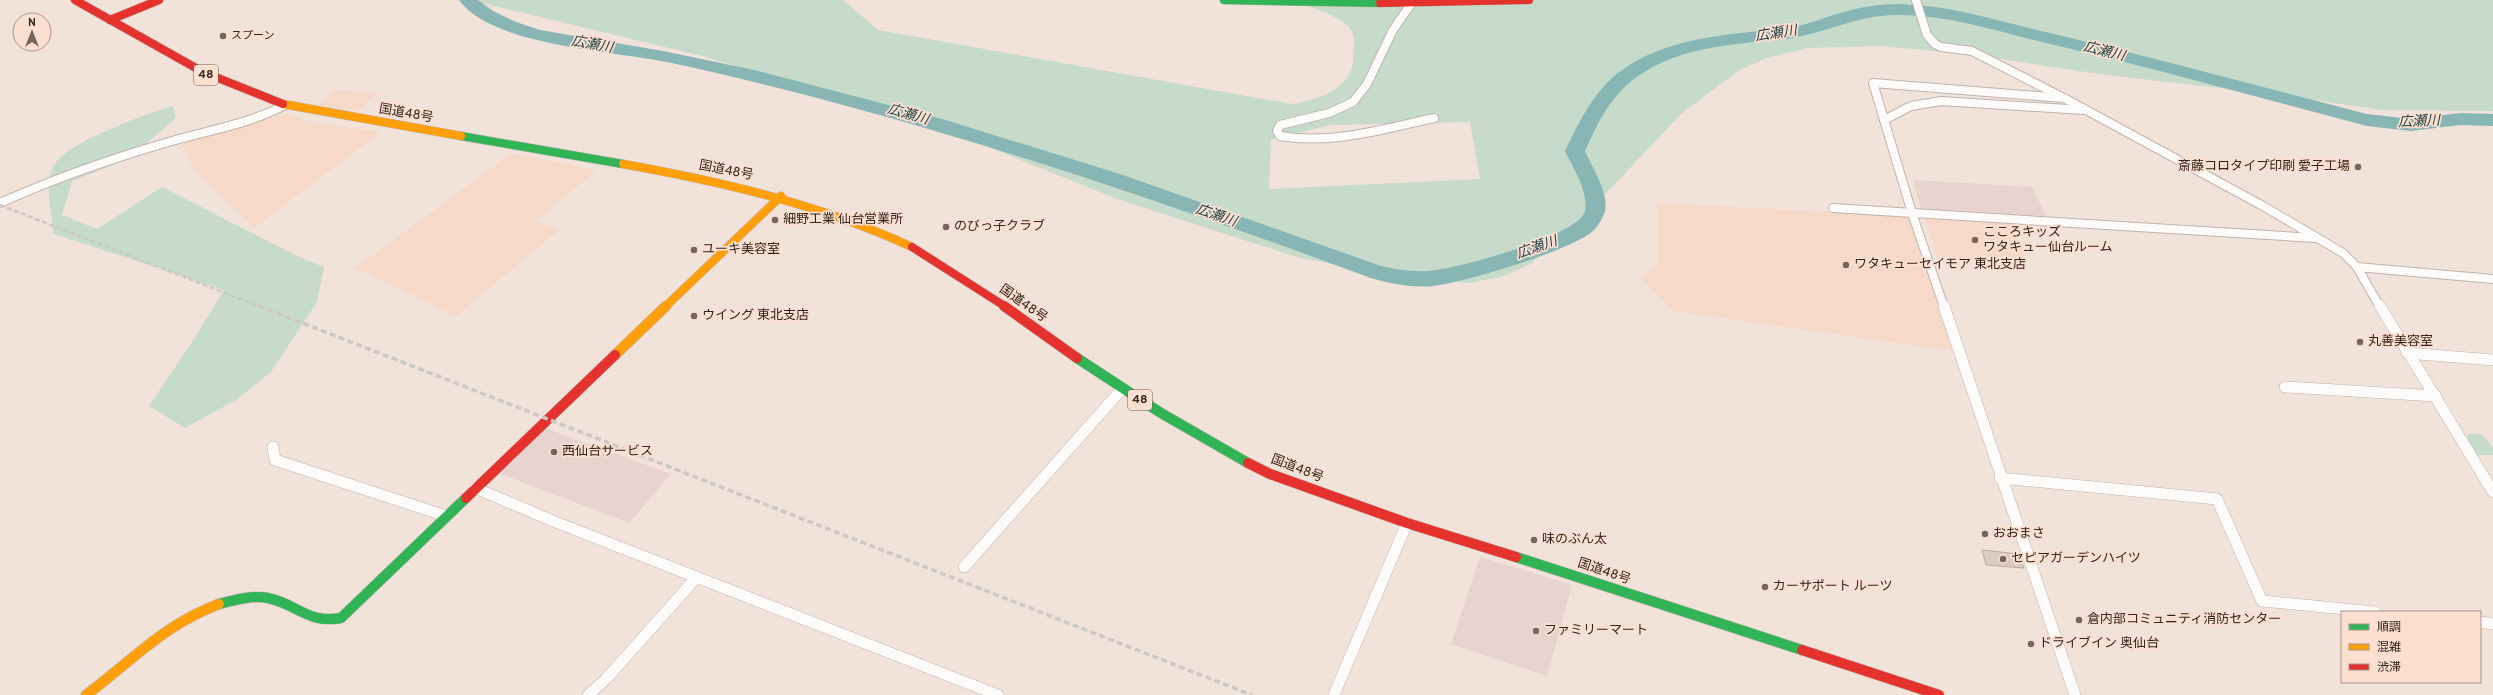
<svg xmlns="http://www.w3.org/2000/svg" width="2493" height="695" font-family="Overpass,'Noto Sans JP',sans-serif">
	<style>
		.commercial { fill: #e8d3cf }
		.built { fill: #f7d9c9 }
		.green { fill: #c7dbca; fill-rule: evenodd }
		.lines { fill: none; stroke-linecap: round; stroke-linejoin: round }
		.river { fill: #87b6b5; fill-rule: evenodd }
		.building { fill: #dccbc2; stroke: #bbaea7 }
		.street-far1-casing { stroke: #c0b3ac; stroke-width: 10 }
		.street-casing { stroke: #c0b3ac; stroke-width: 12 }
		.fast-far1-casing { stroke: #c0b3ac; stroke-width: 9 }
		.fast-casing { stroke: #c0b3ac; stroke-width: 11 }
		.slow-far1-casing { stroke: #c0b3ac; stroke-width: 9 }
		.slow-casing { stroke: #c0b3ac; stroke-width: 11 }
		.jam-far1-casing { stroke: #c0b3ac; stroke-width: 9 }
		.jam-casing { stroke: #c0b3ac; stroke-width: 11 }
		.street-far1 { stroke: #fdfbf9; stroke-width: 8 }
		.street { stroke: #fdfbf9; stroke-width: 11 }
		.fast-far1 { stroke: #30b455; stroke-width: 8 }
		.fast { stroke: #30b455; stroke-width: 10 }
		.slow-far1 { stroke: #ff9f0a; stroke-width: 8 }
		.slow { stroke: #ff9f0a; stroke-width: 10 }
		.jam-far1 { stroke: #e5322d; stroke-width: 8 }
		.jam { stroke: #e5322d; stroke-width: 10 }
		.rail-far1 { stroke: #ccc8c6; stroke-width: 2.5; stroke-dasharray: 5 2.5; stroke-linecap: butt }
		.rail { stroke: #ccc8c6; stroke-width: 3.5; stroke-dasharray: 6 3.5; stroke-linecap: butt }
		.poi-dot { fill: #74665f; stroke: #fbdfd0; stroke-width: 1.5 }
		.labels { text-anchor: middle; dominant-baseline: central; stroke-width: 3.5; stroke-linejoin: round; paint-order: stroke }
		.far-poi-label { font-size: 11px; fill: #31241d; stroke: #fbdfd0; text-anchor: start }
		.shield { fill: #fbdfd0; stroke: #6e5c53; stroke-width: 1 }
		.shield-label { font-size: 12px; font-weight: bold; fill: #31241d }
		.street-label { font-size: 13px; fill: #31241d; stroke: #fbdfd0 }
		.poi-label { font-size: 13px; fill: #31241d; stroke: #fbdfd0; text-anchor: start }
		.water-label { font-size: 14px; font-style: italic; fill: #1f4344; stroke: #fbdfd0 }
	</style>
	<rect width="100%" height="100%" fill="#f1e2da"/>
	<g class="commercial">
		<path d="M1913,180L2032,187L2046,216L1921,209Z"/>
		<path d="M545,428L671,474L629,523L501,474Z"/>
		<path d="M1480,557L1572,585L1547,676L1451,644Z"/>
	</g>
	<g class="built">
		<path d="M335,89L376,94L358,111L319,105Z"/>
		<path d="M286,114L315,123L381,132L254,228L193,168L181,142Z"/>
		<path d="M512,153L597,170L536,221L559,230L456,316L355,268Z"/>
		<path d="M1657,203L1908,216L1953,351L1673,311L1641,279L1657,263Z"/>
		<path d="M1924,216L2010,222L2027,263L1938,257Z"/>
	</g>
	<g class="green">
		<path d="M469,0H843L878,30L1292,104C1312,101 1342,93 1351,71C1353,67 1353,61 1353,56C1354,50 1355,37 1352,32C1345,16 1299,2 1284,0H2493V111L2382,110L2286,96L2092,73L1976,55L1882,46L1808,48L1766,58L1738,71L1682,113L1594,206L1531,264L1501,277L1468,283L1388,275L1297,257L1120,200L931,124L702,56ZM1470,122L1480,179L1269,189L1271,140L1330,125Z"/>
		<path d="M173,106L176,118L128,159L72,181L62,215L97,229L162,187L299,257L324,267L317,302L271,372L236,400L185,428L149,406L194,339L224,290L54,234C52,216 44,184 53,167C65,142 145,115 173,106Z"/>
		<path d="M2468,434H2482L2493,448V455H2478L2467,440Z"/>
	</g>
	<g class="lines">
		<path class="river" d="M459,0H478L493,11L516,22L540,30L663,51L754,70L942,119L1120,174L1381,266C1399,270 1418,273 1436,270C1461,267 1579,236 1585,211C1589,192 1573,168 1565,151C1576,128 1588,103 1606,84C1652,37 1725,35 1786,28C1805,26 1822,18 1840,13C1860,7 1880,4 1900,4C1951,5 2001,22 2050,33C2156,58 2261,87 2367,114L2411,119L2460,113L2493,114V126L2460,125L2411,131L2367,126C2260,98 2154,68 2046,43C1999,32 1950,15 1900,15C1858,14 1825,34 1785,39C1727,45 1661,47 1619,93C1604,109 1594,131 1585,151C1592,168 1609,192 1605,211C1603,217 1599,225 1594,230C1574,250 1464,282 1434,286C1413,288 1391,284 1371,278C1140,193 908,114 667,62C614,51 492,46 459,0Z"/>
	</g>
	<path class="building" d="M1982,550L2019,554L2024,568L1986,565Z"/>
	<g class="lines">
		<g class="street-far1-casing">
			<g id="street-far1">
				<path d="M1916,0L1927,35L1935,44L1941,47L1972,51L2064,98L2263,206L2343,253L2357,267L2380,307"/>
				<path d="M1411,4L1393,30L1367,84L1353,102L1329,113L1280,125L1277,131L1280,136C1331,145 1384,129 1434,118"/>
				<path d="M1884,120L1911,106L1941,101L2083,110"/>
				<path d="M0,203C56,178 113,158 172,141C210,130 249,124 285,105"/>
				<path d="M1833,208L2315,238"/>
				<path d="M2357,267L2493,279"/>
				<path d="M1944,307L1912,213L1873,83L2064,98"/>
			</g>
		</g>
		<g class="street-casing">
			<g id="street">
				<path d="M1944,306L2075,695"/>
				<path d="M2380,306L2493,492"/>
				<path d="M2407,353L2493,360"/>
				<path d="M2285,387L2436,396"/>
				<path d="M273,447L275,460L446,516"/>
				<path d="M2000,478L2217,499L2262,601L2375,612"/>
				<path d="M475,488L558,523L998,695"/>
				<path d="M964,567L1122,389"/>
				<path d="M2480,622L2493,624"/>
				<path d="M588,695L606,679L697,577"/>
				<path d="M1334,695L1407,523"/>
			</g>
		</g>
		<g class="fast-far1-casing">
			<g id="fast-far1">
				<path d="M1224,0L1380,3"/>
				<path d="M461,136L623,164"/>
			</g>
		</g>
		<g class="fast-casing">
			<g id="fast">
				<path d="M1077,358L1161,413L1248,463"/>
				<path d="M1516,557L1802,650"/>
				<path d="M219,604C235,600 252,595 268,598C297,604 308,624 341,618L466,498"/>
			</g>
		</g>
		<g class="slow-far1-casing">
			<g id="slow-far1">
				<path d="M283,104L461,136"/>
				<path d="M623,164C723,182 819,204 912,247"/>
				<path d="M665,307L781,196"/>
			</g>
		</g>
		<g class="slow-casing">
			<g id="slow">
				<path d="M615,355L666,306"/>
				<path d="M86,695C132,661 163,625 219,604"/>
			</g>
		</g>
		<g class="jam-far1-casing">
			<g id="jam-far1">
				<path d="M75,0L203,72L283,104"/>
				<path d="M1380,3L1529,0"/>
				<path d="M110,20L159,0"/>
				<path d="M912,247L1006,307"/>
			</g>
		</g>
		<g class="jam-casing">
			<g id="jam">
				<path d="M1004,306L1077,358"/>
				<path d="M1248,463L1270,474L1407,523L1516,557"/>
				<path d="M466,498L615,355"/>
				<path d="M1802,650L1939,695"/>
			</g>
		</g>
		<use href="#street-far1" class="street-far1"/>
		<use href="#street" class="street"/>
		<use href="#fast-far1" class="fast-far1"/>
		<use href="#fast" class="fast"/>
		<use href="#slow-far1" class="slow-far1"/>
		<use href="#slow" class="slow"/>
		<use href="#jam-far1" class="jam-far1"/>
		<use href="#jam" class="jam"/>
		<path class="rail-far1" d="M0,205L261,307"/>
		<path class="rail" d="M259,306L1252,695"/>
	</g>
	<g class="poi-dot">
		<circle cx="223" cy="36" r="4"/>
		<circle cx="2358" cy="167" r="4"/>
		<circle cx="775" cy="220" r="4"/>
		<circle cx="946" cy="227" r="4"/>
		<circle cx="1975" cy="240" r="4"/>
		<circle cx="694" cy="250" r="4"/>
		<circle cx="1846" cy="265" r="4"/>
		<circle cx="694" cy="316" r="4"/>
		<circle cx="2360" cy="342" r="4"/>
		<circle cx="554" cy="452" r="4"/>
		<circle cx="1985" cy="534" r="4"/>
		<circle cx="1534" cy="540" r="4"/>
		<circle cx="2003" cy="559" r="4"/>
		<circle cx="1765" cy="587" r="4"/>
		<circle cx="2079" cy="620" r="4"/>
		<circle cx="1536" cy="631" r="4"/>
		<circle cx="2031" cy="644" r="4"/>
	</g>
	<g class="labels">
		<g class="far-poi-label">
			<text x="231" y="36">スプーン</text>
		</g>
		<g class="shield">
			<rect x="194" y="65" width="24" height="20" rx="3"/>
			<rect x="1128" y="390" width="24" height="20" rx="3"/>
		</g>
		<g class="shield-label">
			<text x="206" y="75">48</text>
			<text x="1140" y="400">48</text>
		</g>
		<g class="street-label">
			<text transform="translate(406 114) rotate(10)">国道48号</text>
			<text transform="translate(726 171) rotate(11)">国道48号</text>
			<text transform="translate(1023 304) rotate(35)">国道48号</text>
			<text transform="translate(1297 469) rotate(21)">国道48号</text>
			<text transform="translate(1604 572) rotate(19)">国道48号</text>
		</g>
		<g class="poi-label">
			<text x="2350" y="167" text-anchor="end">斎藤コロタイプ印刷 愛子工場</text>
			<text x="783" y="220">細野工業 仙台営業所</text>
			<text x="954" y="227">のびっ子クラブ</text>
			<text x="1983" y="233">こころキッズ<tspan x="1983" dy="15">ワタキュー仙台ルーム</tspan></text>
			<text x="702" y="250">ユーキ美容室</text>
			<text x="1854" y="265">ワタキューセイモア 東北支店</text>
			<text x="702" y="316">ウイング 東北支店</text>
			<text x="2368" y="342">丸善美容室</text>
			<text x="562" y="452">西仙台サービス</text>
			<text x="1993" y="534">おおまさ</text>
			<text x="1542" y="540">味のぶん太</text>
			<text x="2011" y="559">セピアガーデンハイツ</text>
			<text x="1773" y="587">カーサポート ルーツ</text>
			<text x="2087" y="620">倉内部コミュニティ消防センター</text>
			<text x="1544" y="631">ファミリーマート</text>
			<text x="2039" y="644">ドライブイン 奥仙台</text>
		</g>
		<g class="water-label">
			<text transform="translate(1776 34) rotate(-8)">広瀬川</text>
			<text transform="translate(592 45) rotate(10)">広瀬川</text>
			<text transform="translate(2104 52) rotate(14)">広瀬川</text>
			<text transform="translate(908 115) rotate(16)">広瀬川</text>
			<text transform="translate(2419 122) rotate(-2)">広瀬川</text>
			<text transform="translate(1216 216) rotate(19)">広瀬川</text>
			<text transform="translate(1537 248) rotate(-19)">広瀬川</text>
		</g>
	</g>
	<rect x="2341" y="611" width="140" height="72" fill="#fbdfd0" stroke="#aa9488"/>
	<rect x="2349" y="624" width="20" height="6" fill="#30b455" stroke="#aa9488"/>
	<text x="2377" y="631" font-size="12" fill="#31241d">順調</text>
	<rect x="2349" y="644" width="20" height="6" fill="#ff9f0a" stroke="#aa9488"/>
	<text x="2377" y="651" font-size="12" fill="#31241d">混雑</text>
	<rect x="2349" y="664" width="20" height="6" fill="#e5322d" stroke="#aa9488"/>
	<text x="2377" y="671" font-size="12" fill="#31241d">渋滞</text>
	<g transform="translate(32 32)"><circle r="19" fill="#fbdfd0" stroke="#aa9488"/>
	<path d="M0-3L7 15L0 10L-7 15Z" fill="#74665f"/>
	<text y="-6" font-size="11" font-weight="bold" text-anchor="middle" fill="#31241d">N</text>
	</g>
</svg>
